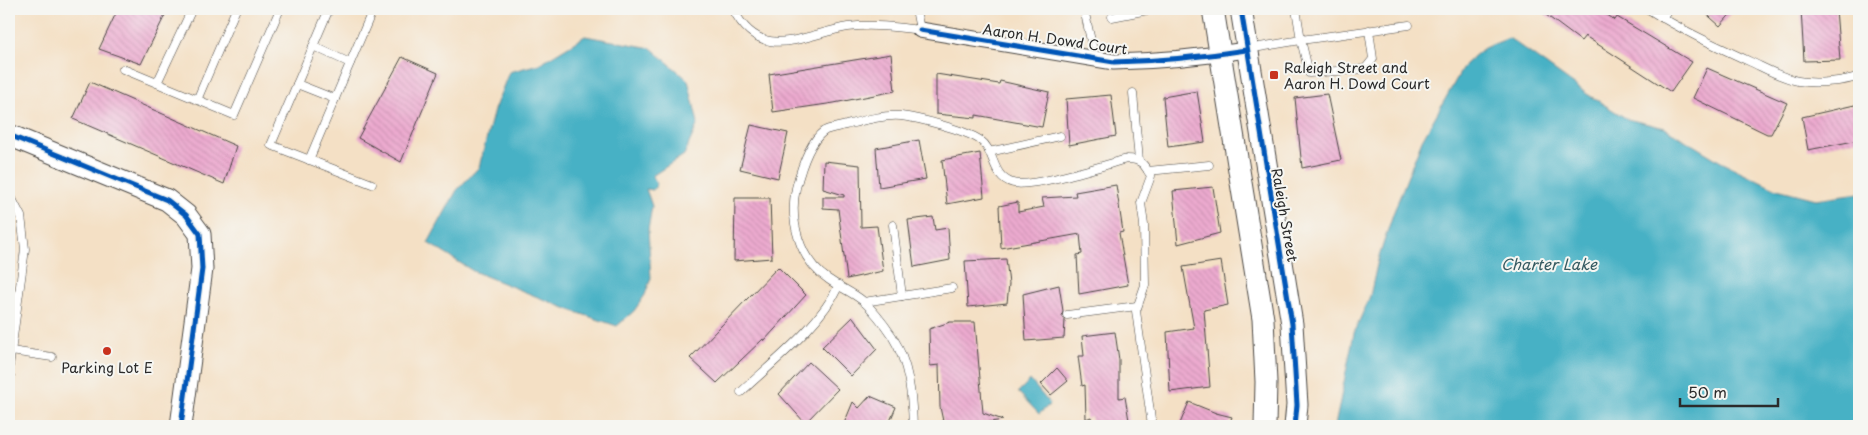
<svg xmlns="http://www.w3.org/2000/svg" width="1868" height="435" font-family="'Playpen Sans',sans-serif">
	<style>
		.water { fill: #47b1c5; stroke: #396e78 }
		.building { fill: url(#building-back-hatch) }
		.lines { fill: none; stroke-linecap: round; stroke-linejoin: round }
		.lane-casing { stroke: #494642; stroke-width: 9 }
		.street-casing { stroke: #494642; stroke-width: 17 }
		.secondary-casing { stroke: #494642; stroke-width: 23 }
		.path { stroke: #494642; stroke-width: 2.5; stroke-dasharray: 1 4; stroke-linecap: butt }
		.lane { stroke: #fff; stroke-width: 8 }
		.street { stroke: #fff; stroke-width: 15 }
		.secondary { stroke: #fff; stroke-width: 21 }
		.cycleway-casing { stroke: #f6f6f2; stroke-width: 8 }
		.cycleway { stroke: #0057b8; stroke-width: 5 }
		.poi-dot { fill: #c8321e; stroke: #f6f6f2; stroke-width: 2 }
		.labels { text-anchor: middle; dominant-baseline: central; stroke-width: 4; stroke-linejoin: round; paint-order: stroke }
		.street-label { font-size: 14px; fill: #2b2b2b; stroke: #f6f6f2 }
		.poi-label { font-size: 14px; fill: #2b2b2b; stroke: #f6f6f2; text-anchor: start }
		.water-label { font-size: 15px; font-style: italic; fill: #355a61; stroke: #f6f6f2 }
	</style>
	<defs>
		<pattern id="building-back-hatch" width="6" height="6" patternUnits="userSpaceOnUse" patternTransform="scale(1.25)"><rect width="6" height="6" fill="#ecaacf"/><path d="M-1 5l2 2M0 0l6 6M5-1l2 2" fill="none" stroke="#cb92b2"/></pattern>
	</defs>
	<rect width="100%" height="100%" fill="#f6f6f2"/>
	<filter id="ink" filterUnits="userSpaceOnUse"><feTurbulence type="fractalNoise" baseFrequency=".02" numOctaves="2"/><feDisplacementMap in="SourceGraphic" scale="10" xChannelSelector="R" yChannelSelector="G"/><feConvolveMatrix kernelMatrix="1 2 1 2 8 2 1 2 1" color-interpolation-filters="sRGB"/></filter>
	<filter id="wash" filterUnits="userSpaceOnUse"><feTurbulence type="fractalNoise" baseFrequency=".0096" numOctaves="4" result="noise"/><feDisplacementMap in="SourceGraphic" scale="20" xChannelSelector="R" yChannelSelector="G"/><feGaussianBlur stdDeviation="1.12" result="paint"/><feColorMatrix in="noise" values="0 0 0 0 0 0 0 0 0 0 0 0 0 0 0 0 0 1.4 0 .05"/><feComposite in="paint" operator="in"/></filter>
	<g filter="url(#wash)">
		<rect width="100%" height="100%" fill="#f4e0c5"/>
		<g class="water">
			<path d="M585,36L651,48L688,80L698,123L684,155L652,176L657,184L653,190L646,189L652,206L648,230L651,278L645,295L634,311L617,326L570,310L473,271L428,243L457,190L479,167L494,110L509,72L539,64Z"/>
			<path d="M1509,38L1587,94L1627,119L1665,128L1721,162L1777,189L1816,199L1859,193V426H1335L1354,333L1370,296L1378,260L1393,214L1422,140L1465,64L1484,48Z"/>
			<path d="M1030,380L1050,404L1039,414L1018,392Z"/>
		</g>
		<g id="blocks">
			<g class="building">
				<path d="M118,9H168L141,64L99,49Z"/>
				<path d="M1538,9H1598L1615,20L1617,17L1692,62L1671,92L1585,36L1581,41Z"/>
				<path d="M1701,9H1735L1720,26Z"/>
				<path d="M1801,9H1836L1840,60L1804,61Z"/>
				<path d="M891,54L895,91L834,103L773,112L769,74Z"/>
				<path d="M402,57L438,73L401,162L358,138Z"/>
				<path d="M1707,68L1787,103L1771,134H1767L1693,98Z"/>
				<path d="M936,74L999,84L1000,81L1049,92L1042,127L976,115V118L936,114Z"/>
				<path d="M90,82L236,146L224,184L73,119Z"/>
				<path d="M1197,91L1205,142L1168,147L1163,97Z"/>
				<path d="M1327,94L1341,160L1302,168L1295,98Z"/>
				<path d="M1111,95L1116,136L1069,145L1066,99Z"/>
				<path d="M1859,104V140L1808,150L1802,117Z"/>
				<path d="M751,125L788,133L778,178L740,169Z"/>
				<path d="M919,140L926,179L879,187L876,148Z"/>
				<path d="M980,153L984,197L947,204L942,160Z"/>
				<path d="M824,161L860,165L861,227L877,226L883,271L847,279L838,209L823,208V197H844V195L823,189Z"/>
				<path d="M1116,185L1123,232L1119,233L1128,285L1079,294L1077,255L1082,254L1080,234L1001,248L999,206L1018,202V212L1044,207L1042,198L1076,196L1075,192Z"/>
				<path d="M1213,187L1220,233L1178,244L1173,191Z"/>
				<path d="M735,198H770L772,258L734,261Z"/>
				<path d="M933,217L935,230L948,228L950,260L914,267L908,220Z"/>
				<path d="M1006,259L1009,284L1007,303L968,307L965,261Z"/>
				<path d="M1221,261L1228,305L1204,310L1210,387L1170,392L1167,332L1194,328L1183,267Z"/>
				<path d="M778,267L806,295L764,341L763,339L717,383L690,358Z"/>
				<path d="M1059,285L1063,311L1062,316L1065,320L1064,338L1026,341L1023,294Z"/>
				<path d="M853,317L877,349L851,376L822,347Z"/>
				<path d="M950,322H975L983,413L1003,420L966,426H944L940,407L939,365L930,366L929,329Z"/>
				<path d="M1115,332L1119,360V398L1125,397L1130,426H1093L1091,417L1086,419L1085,385L1082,386L1078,356H1084L1082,336Z"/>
				<path d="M809,362L838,389L805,423L779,394Z"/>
				<path d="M1057,368L1068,381L1051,395L1041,384Z"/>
				<path d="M870,396L896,407L888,426H843L853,402L859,408Z"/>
				<path d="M1189,402L1216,413L1232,417L1228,426H1179Z"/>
			</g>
		</g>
	</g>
	<g filter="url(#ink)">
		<use href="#blocks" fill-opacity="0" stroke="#494642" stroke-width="1"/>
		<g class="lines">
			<g class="lane-casing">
				<g id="lane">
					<path d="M329,9L271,145L372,184"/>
					<path d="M733,9C761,64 802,35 848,27C872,24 896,27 920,30L916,9"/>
					<path d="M1084,9L1095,59"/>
					<path d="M1648,9C1681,30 1716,46 1751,62C1766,69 1782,78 1798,81C1814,84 1844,82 1859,76"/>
					<path d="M1112,17L1153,9"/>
					<path d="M1662,18L1668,9"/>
					<path d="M1369,30L1373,59L1365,69L1309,73L1301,40L1409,25"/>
					<path d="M313,46L350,63"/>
					<path d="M1248,49L1301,40L1296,9"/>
					<path d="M123,69L234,115L280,9"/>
					<path d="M157,83L192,9"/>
					<path d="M297,84L335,99"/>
					<path d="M1133,93L1139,161"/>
					<path d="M197,100L236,9"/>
					<path d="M989,152L1060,136"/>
					<path d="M309,160L373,9"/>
					<path d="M1148,171L1209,165"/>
					<path d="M9,193L21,216L25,249L9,367"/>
					<path d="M893,225L902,296"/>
					<path d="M864,302L952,288"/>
					<path d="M1067,315L1137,306"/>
					<path d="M11,351L52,357"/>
					<path d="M741,392C773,362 820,326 839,285"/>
					<path d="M913,426C912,395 909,363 892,336C884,324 873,310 863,301C852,292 839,287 828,279C799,260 789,220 796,188C800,172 809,142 824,131C829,128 839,127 846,125C861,121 885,114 901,116C919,118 965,130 980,140C996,151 991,177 1013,183C1033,188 1104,165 1127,159C1141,159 1144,164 1151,176L1141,203L1144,225L1145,285L1136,311L1152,426"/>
				</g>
			</g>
			<g class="street-casing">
				<path id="street" d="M920,30L1114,62C1158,61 1202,57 1246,50"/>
			</g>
			<g class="secondary-casing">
				<g id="secondary">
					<path d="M1213,9L1263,319L1266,382L1265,426"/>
					<path d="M1241,9L1292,324L1297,405L1295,426"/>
					<path d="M9,135L167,200L186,215L200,234L202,269L181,426"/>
				</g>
			</g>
			<path class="path" d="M9,416L14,375"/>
			<use href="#lane" class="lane"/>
			<use href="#street" class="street"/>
			<use href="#secondary" class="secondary"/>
			<g class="cycleway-casing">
				<g id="cycleway">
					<path d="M1241,9L1292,324L1297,405L1295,426"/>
					<path d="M920,30L1114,62C1158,61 1202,57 1246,50"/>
					<path d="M9,135L167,200L186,215L200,234L202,269L181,426"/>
				</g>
			</g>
			<use href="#cycleway" class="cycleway"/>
		</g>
	</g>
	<g class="poi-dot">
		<rect x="1269" y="70" width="10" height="10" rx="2.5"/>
		<circle cx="107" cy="351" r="5"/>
	</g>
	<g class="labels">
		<g class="street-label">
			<text transform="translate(1055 39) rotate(8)">Aaron H. Dowd Court</text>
			<text transform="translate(1285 215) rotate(80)">Raleigh Street</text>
		</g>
		<g class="poi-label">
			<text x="1284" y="67">Raleigh Street and<tspan x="1284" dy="16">Aaron H. Dowd Court</tspan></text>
			<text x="107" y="367" text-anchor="middle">Parking Lot E</text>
		</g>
		<g class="water-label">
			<text x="1549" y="263">Charter Lake</text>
		</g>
	</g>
	<rect width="1868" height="435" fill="none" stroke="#f6f6f2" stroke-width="30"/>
	<path d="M1680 398v8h98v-8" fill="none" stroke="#2b2b2b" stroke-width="2.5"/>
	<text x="1688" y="398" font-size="15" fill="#2b2b2b" stroke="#f6f6f2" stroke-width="4" paint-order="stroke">50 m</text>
</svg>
